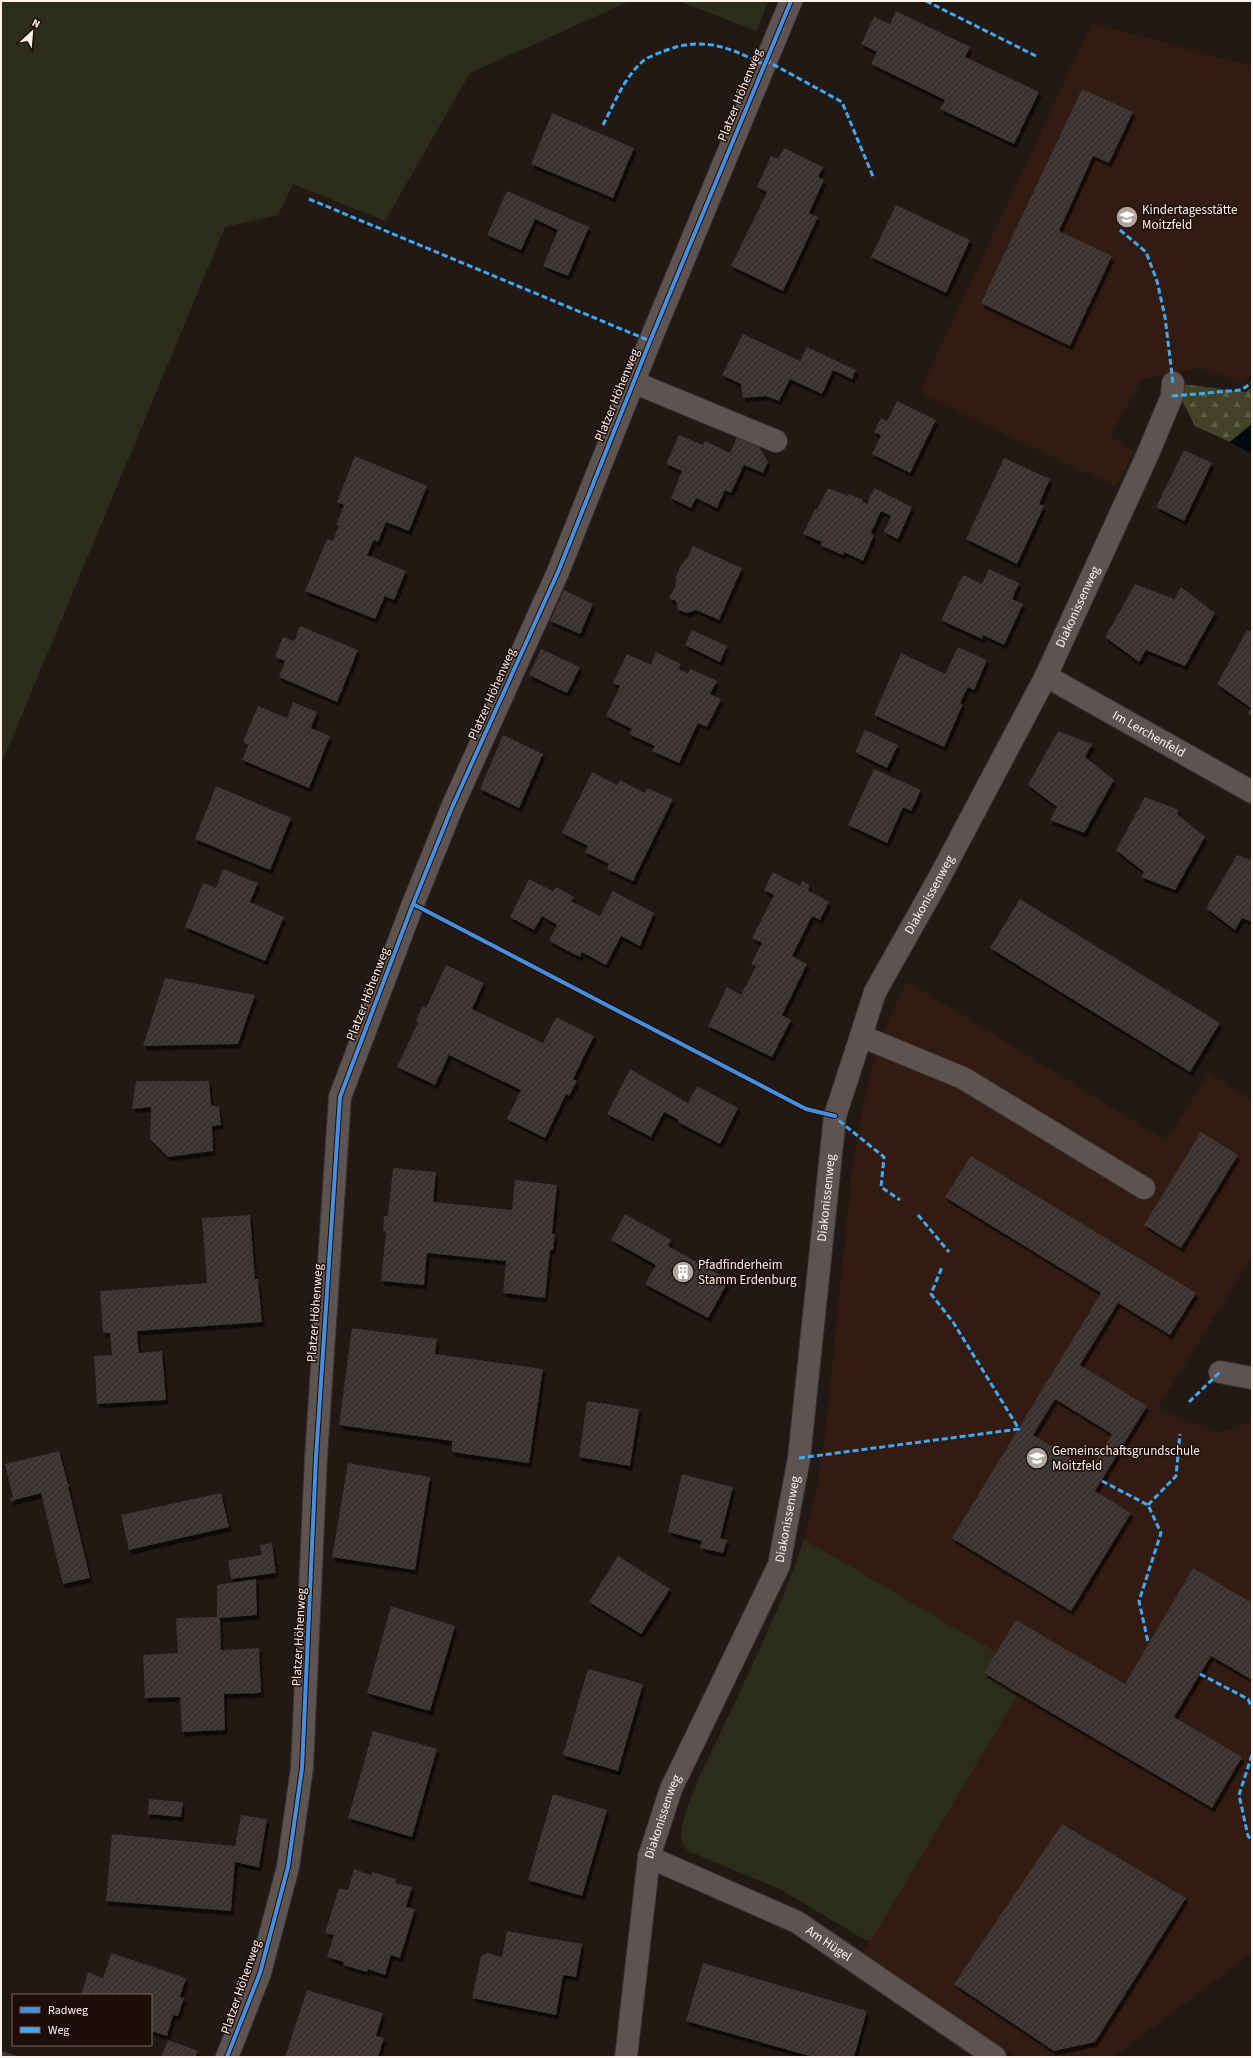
<svg xmlns="http://www.w3.org/2000/svg" width="1253" height="2058" font-family="'Source Sans 3',sans-serif">
	<style>
		.built { fill: #321c12 }
		.grass { fill: #2c2c1a }
		.forest { fill: url(#forest-firs) }
		.water { fill: #03090f }
		.building { fill: url(#building-hatch); fill-rule: evenodd; filter: url(#shadow) }
		.lines { fill: none; stroke-linecap: round; stroke-linejoin: round }
		.minor-casing { stroke: #3a3230; stroke-width: 24 }
		.minor { stroke: #5d5451; stroke-width: 22 }
		.quiet { stroke: #3fa9f5; stroke-width: 3; stroke-dasharray: 6 3; stroke-linecap: butt }
		.cycleway-casing { stroke: #1e0d06; stroke-width: 6 }
		.cycleway { stroke: #468fdf; stroke-width: 4 }
		.labels { text-anchor: middle; dominant-baseline: central; stroke-width: 3; stroke-linejoin: round; paint-order: stroke }
		.street-label { font-size: 13px; fill: #fef1eb; stroke: #1e0d06 }
		.poi-label { font-size: 13px; fill: #fef1eb; stroke: #1e0d06; text-anchor: start }
	</style>
	<defs>
		<pattern id="forest-firs" width="22" height="20" patternUnits="userSpaceOnUse"><rect width="22" height="20" fill="#414226"/><path d="M5 1l3.5 6h-7zM16 11l3.5 6h-7z" fill="#5e5e46"/></pattern>
		<pattern id="building-hatch" width="6" height="6" patternUnits="userSpaceOnUse"><rect width="6" height="6" fill="#3a3131"/><path d="M-1 1l2-2M0 6l6-6M5 7l2-2" fill="none" stroke="#4e4545"/></pattern>
		<filter id="shadow"><feDropShadow dx="2.5" dy="4.5" stdDeviation="0" flood-color="#0009"/></filter>
	</defs>
	<rect width="100%" height="100%" fill="#221814"/>
	<g class="built">
		<path d="M1092,23L1252,66V375L1241,383L1201,368L1142,379L1110,436L1134,451L1116,487L919,393Z"/>
		<path d="M907,981L1166,1141L1209,1073L1252,1100V1256L1157,1409L1219,1433L1252,1422V1953L1113,2057H1016L863,1952L1031,1673L804,1539L818,1483L826,1428L852,1171L861,1115L873,1066L890,1017Z"/>
	</g>
	<g class="grass">
		<path d="M1,1H630L470,73L385,221L293,184L278,215L225,227L1,765Z"/>
		<path d="M678,1H768L757,31Z"/>
		<path d="M804,1539L1031,1673L871,1940L867,1941L778,1888L690,1852C684,1847 680,1842 681,1834C683,1805 708,1760 721,1732C750,1669 782,1606 804,1539Z"/>
	</g>
	<path class="forest" d="M1173,383L1246,392L1252,387V424L1230,442L1195,426Z"/>
	<path class="water" d="M1252,424V454L1230,442Z"/>
	<g class="building">
		<path d="M896,11L970,47L965,57L1039,92L1014,144L940,109L945,100L871,64L877,52L861,44L874,17L890,24Z"/>
		<path d="M1082,89L1133,112L1109,163L1093,156L1059,231L1112,256L1070,346L981,303Z"/>
		<path d="M552,113L634,148L613,198L531,164Z"/>
		<path d="M784,148L823,167L818,177L824,180L809,213L818,217L783,291L731,266L767,192L757,187L771,156L778,159Z"/>
		<path d="M507,191L589,227L568,276L543,266L558,230L535,219L521,250L487,235Z"/>
		<path d="M896,205L970,240L946,293L871,257Z"/>
		<path d="M743,334L800,361L807,347L856,370L852,379L833,370L822,394L790,379L779,401L766,396L743,398L741,384L722,375Z"/>
		<path d="M897,401L936,420L910,473L872,454L881,435L874,432L881,418L887,421Z"/>
		<path d="M679,435L703,445L705,441L730,453L737,437L759,447L768,462L763,473L744,465L731,493L725,490L717,508L696,498L691,508L671,498L682,471L666,464Z"/>
		<path d="M1184,450L1212,463L1184,521L1156,507Z"/>
		<path d="M355,456L427,486L409,531L386,522L378,542L374,540L367,555L406,571L394,600L385,596L375,619L305,591L327,539L333,541L339,525H336L344,505L337,502Z"/>
		<path d="M1004,458L1050,479L1039,504L1044,506L1017,564L966,539Z"/>
		<path d="M828,488L848,496L849,494L863,500L862,502L867,504L874,488L912,507L898,539L884,532L891,516L881,511L871,533L874,535L863,561L844,552L843,555L820,545L822,542L803,534L815,509L817,510Z"/>
		<path d="M693,546L742,568L719,620L696,610L687,613L678,610L676,601L669,598L675,587L676,576L681,565L687,558Z"/>
		<path d="M989,569L1019,583L1012,599L1023,604L1004,645L983,635L982,639L941,620L963,575L982,584Z"/>
		<path d="M1135,584L1174,599L1181,587L1215,613L1185,666L1146,650L1139,662L1105,637Z"/>
		<path d="M564,590L593,604L580,634L550,621Z"/>
		<path d="M300,626L358,650L337,702L279,677L285,661L275,657L283,637L294,641Z"/>
		<path d="M692,630L727,646L720,662L685,645Z"/>
		<path d="M1247,630L1252,632V715L1248,714L1251,708L1217,684Z"/>
		<path d="M958,647L987,660L974,690L968,687L960,703L963,704L944,747L874,715L901,653L945,674Z"/>
		<path d="M541,649L580,667L567,693L529,675Z"/>
		<path d="M656,652L681,664L679,669L688,673L691,669L717,681L710,694L721,699L707,727L698,723L679,763L652,751L655,746L629,734L632,729L606,716L620,686L613,683L627,654L651,665Z"/>
		<path d="M293,702L317,712L311,728L330,736L309,788L242,760L248,745L243,742L258,706L287,718Z"/>
		<path d="M865,730L898,745L887,768L855,752Z"/>
		<path d="M1058,731L1092,744L1085,757L1114,780L1084,833L1050,820L1057,807L1028,785Z"/>
		<path d="M503,735L543,754L519,808L480,789Z"/>
		<path d="M874,769L921,790L911,811L903,807L887,843L848,825Z"/>
		<path d="M592,772L617,785L620,780L645,793L647,788L673,799L633,881L607,869L609,864L585,852L588,846L562,833Z"/>
		<path d="M216,786L291,818L270,870L195,839Z"/>
		<path d="M1145,797L1179,810L1177,814L1205,837L1175,890L1141,877L1144,872L1116,850Z"/>
		<path d="M1237,855L1252,860V922L1242,918L1235,930L1206,908Z"/>
		<path d="M223,869L258,883L250,902L284,917L265,961L185,927L203,883L216,888Z"/>
		<path d="M773,872L800,886L802,881L810,885L808,890L829,902L820,920L812,916L792,956L807,964L782,1015L791,1020L772,1057L708,1026L727,987L741,995L756,966L751,964L762,943L752,938L774,895L764,890Z"/>
		<path d="M529,879L553,891L556,887L574,897L571,901L600,916L613,891L654,913L640,946L621,936L606,965L582,952L580,957L549,941L557,925L542,916L534,930L510,917Z"/>
		<path d="M1020,899L1220,1023L1190,1072L990,948Z"/>
		<path d="M446,965L484,983L472,1009L543,1043L556,1017L594,1036L573,1079L577,1081L569,1096L566,1094L545,1138L507,1119L521,1090L449,1055L435,1085L397,1067L418,1022L416,1021L422,1006L426,1008Z"/>
		<path d="M165,978L255,995L238,1044L143,1046Z"/>
		<path d="M630,1069L688,1103L697,1086L738,1108L720,1144L678,1122L679,1120L664,1112L651,1137L607,1114Z"/>
		<path d="M136,1081H209L211,1105L219,1107L221,1125L212,1126L213,1151L168,1157L150,1139L151,1107L132,1109Z"/>
		<path d="M1201,1132L1238,1155L1181,1248L1144,1225Z"/>
		<path d="M971,1156L1196,1293L1170,1335L1118,1303L1080,1365L1147,1406L1095,1491L1131,1513L1071,1611L952,1538L1101,1293L945,1197ZM1055,1399L1112,1434L1090,1470L1033,1435Z"/>
		<path d="M393,1168L436,1172L433,1202L512,1210L515,1180L557,1185L552,1234H555L553,1250H550L545,1298L503,1293L506,1261L427,1253L424,1285L381,1281L386,1232L383,1231L384,1216H388Z"/>
		<path d="M625,1214L671,1240L668,1246L729,1280L708,1318L645,1284L656,1265L611,1240Z"/>
		<path d="M250,1215L255,1279H258L262,1322L137,1331L139,1353L162,1351L166,1400L97,1404L94,1356L112,1355L110,1333H103L100,1291L207,1283L202,1218Z"/>
		<path d="M352,1328L437,1339L435,1354L543,1369L529,1463L452,1452V1441L339,1425Z"/>
		<path d="M587,1401L639,1409L630,1466L579,1457Z"/>
		<path d="M59,1451L68,1484L70,1486H68L90,1578L63,1584L41,1493L11,1501L10,1498H13L5,1464Z"/>
		<path d="M348,1463L430,1477L415,1570L332,1557Z"/>
		<path d="M682,1474L733,1487L720,1538L727,1540L723,1553L700,1548L702,1541L668,1532Z"/>
		<path d="M221,1493L229,1527L129,1550L121,1515Z"/>
		<path d="M272,1543L276,1573L231,1579L228,1560L262,1555L260,1545Z"/>
		<path d="M618,1556L670,1589L641,1634L589,1602Z"/>
		<path d="M1193,1568L1252,1603V1680L1211,1656L1174,1717L1242,1757L1212,1808L984,1673L1016,1620L1125,1684Z"/>
		<path d="M256,1579L257,1615L220,1618L221,1650L259,1648L261,1693L224,1694L225,1730L182,1732L180,1697L145,1698L143,1655L178,1653L176,1618L217,1617V1585Z"/>
		<path d="M391,1606L455,1626L430,1711L367,1693Z"/>
		<path d="M588,1669L643,1684L618,1771L563,1755Z"/>
		<path d="M373,1731L437,1749L412,1837L348,1818Z"/>
		<path d="M553,1794L607,1810L582,1896L528,1880Z"/>
		<path d="M149,1799L183,1802L181,1817L148,1814Z"/>
		<path d="M241,1815L267,1819L259,1867L235,1862L231,1911L106,1901L112,1834L235,1846Z"/>
		<path d="M1062,1824L1186,1898L1095,2042L1054,2051L954,1984Z"/>
		<path d="M354,1869L371,1875L372,1872L396,1879L395,1883L412,1887L406,1907L415,1909L400,1958L391,1955L385,1975L368,1969L367,1972L343,1965L344,1962L327,1957L334,1935L325,1933L339,1888L348,1890Z"/>
		<path d="M507,1931L582,1944L576,1977L563,1975L556,2015L472,1998L481,1956L487,1953L502,1957Z"/>
		<path d="M111,1953L186,1978L180,1997L184,1998L178,2016L173,2015L167,2036L151,2031V1995H81L88,1972L103,1978Z"/>
		<path d="M703,1963L867,2011L854,2057H813L686,2021Z"/>
		<path d="M307,1990L383,2013L376,2036L384,2038L378,2057H285Z"/>
		<path d="M168,2040L198,2051L195,2057H161Z"/>
		<path d="M1,2051L21,2057H1Z"/>
	</g>
	<g class="lines">
		<g class="minor-casing">
			<g id="minor">
				<path d="M633,382L776,441"/>
				<path id="s1" d="M1046,676L1252,792"/>
				<path d="M861,1036L963,1078L1144,1188"/>
				<path d="M1220,1372L1252,1378"/>
				<path id="s2" d="M649,1857L797,1922L995,2057"/>
				<path d="M227,2057L260,1973L288,1867L302,1768L316,1457L340,1097L413,904L453,805L558,572L650,341L791,1"/>
				<path id="s3" d="M626,2057L649,1857L671,1789L779,1565L799,1458L835,1116L861,1036L875,992L937,882L1046,676L1147,456L1172,396L1173,383"/>
			</g>
		</g>
		<use href="#minor" class="minor"/>
		<g class="quiet">
			<path d="M926,1L1036,56"/>
			<path d="M765,60L842,102L874,179"/>
			<path d="M603,125C614,104 624,78 642,62C647,57 657,54 664,51C703,36 728,47 763,64"/>
			<path d="M309,199L650,341"/>
			<path d="M1120,230L1146,252L1157,281L1165,317L1173,383"/>
			<path d="M1172,396L1241,390L1252,383"/>
			<path d="M832,1115L884,1157L881,1187L900,1200"/>
			<path d="M918,1215L949,1252"/>
			<path d="M1189,1402L1220,1372"/>
			<path d="M799,1458L1019,1429L953,1322L931,1294L942,1267"/>
			<path d="M1102,1481L1148,1505L1161,1533L1139,1601L1148,1642"/>
			<path d="M1148,1505L1176,1476L1180,1434"/>
			<path d="M1200,1674L1248,1699L1252,1708"/>
			<path d="M1252,1755L1239,1795L1248,1836L1252,1840"/>
		</g>
		<g class="cycleway-casing">
			<g id="cycleway">
				<path d="M413,904L806,1109L835,1116"/>
				<path d="M227,2057L260,1973L288,1867L302,1768L316,1457L340,1097L413,904L453,805L558,572L650,341L791,1"/>
			</g>
		</g>
		<use href="#cycleway" class="cycleway"/>
	</g>
	<defs>
		<g id="school-disc" transform="scale(1.15)"><circle r="9.5" fill="#b1a5a0" stroke="#1e0d06"/><path d="M0-5L7-2L0 1L-7-2ZM-4 1L0 2.5L4 1V4Q0 6-4 4Z" fill="#fff"/></g>
		<g id="building-disc" transform="scale(1.15)"><circle r="9.5" fill="#b1a5a0" stroke="#1e0d06"/><path d="M-4-6H4V6H1V3H-1V6H-4ZM-2.5-4.3h1.7v1.8h-1.7ZM.8-4.3h1.7v1.8H.8ZM-2.5-1h1.7V.8h-1.7ZM.8-1h1.7V.8H.8Z" fill="#fff"/></g>
	</defs>
	<g fill-rule="evenodd">
		<use href="#school-disc" x="1127" y="217"/>
		<use href="#building-disc" x="683" y="1272"/>
		<use href="#school-disc" x="1037" y="1458"/>
	</g>
	<g class="labels">
		<g class="street-label">
			<text transform="translate(740 95) rotate(-68)">Platzer Höhenweg</text>
			<text transform="translate(617 395) rotate(-68)">Platzer Höhenweg</text>
			<text stroke="none"><textPath href="#s3" startOffset="1540">Diakonissenweg</textPath></text>
			<text transform="translate(492 694) rotate(-66)">Platzer Höhenweg</text>
			<text stroke="none"><textPath href="#s1" startOffset="118">Im Lerchenfeld</textPath></text>
			<text stroke="none"><textPath href="#s3" startOffset="1216">Diakonissenweg</textPath></text>
			<text transform="translate(368 994) rotate(-69)">Platzer Höhenweg</text>
			<text stroke="none"><textPath href="#s3" startOffset="892">Diakonissenweg</textPath></text>
			<text transform="translate(315 1313) rotate(-86)">Platzer Höhenweg</text>
			<text stroke="none"><textPath href="#s3" startOffset="568">Diakonissenweg</textPath></text>
			<text transform="translate(299 1637) rotate(-87)">Platzer Höhenweg</text>
			<text stroke="none"><textPath href="#s3" startOffset="244">Diakonissenweg</textPath></text>
			<text stroke="none"><textPath href="#s2" startOffset="200">Am Hügel</textPath></text>
			<text transform="translate(241 1987) rotate(-71)">Platzer Höhenweg</text>
		</g>
		<g class="poi-label">
			<text x="1142" y="210">Kindertagesstätte<tspan x="1142" dy="15">Moitzfeld</tspan></text>
			<text x="698" y="1265">Pfadfinderheim<tspan x="698" dy="15">Stamm Erdenburg</tspan></text>
			<text x="1052" y="1451">Gemeinschaftsgrundschule<tspan x="1052" dy="15">Moitzfeld</tspan></text>
		</g>
	</g>
	<rect width="1253" height="2058" fill="none" stroke="#fef1eb" stroke-width="4"/>
	<rect x="12" y="1994" width="140" height="52" fill="#1e0d06" stroke="#786862"/>
	<rect x="20" y="2007" width="20" height="6" fill="#468fdf" stroke="#786862"/>
	<text x="48" y="2014" font-size="12" fill="#fef1eb">Radweg</text>
	<rect x="20" y="2027" width="20" height="6" fill="#3fa9f5" stroke="#786862"/>
	<text x="48" y="2034" font-size="12" fill="#fef1eb">Weg</text>
	<g transform="translate(32 32) rotate(26)" stroke="#1e0d06" stroke-width="3" paint-order="stroke">
	<path d="M0-3L7 15L0 10L-7 15Z" fill="#fef1eb"/>
	<text y="-6" font-size="11" font-weight="bold" text-anchor="middle" fill="#fef1eb">N</text>
	</g>
</svg>
